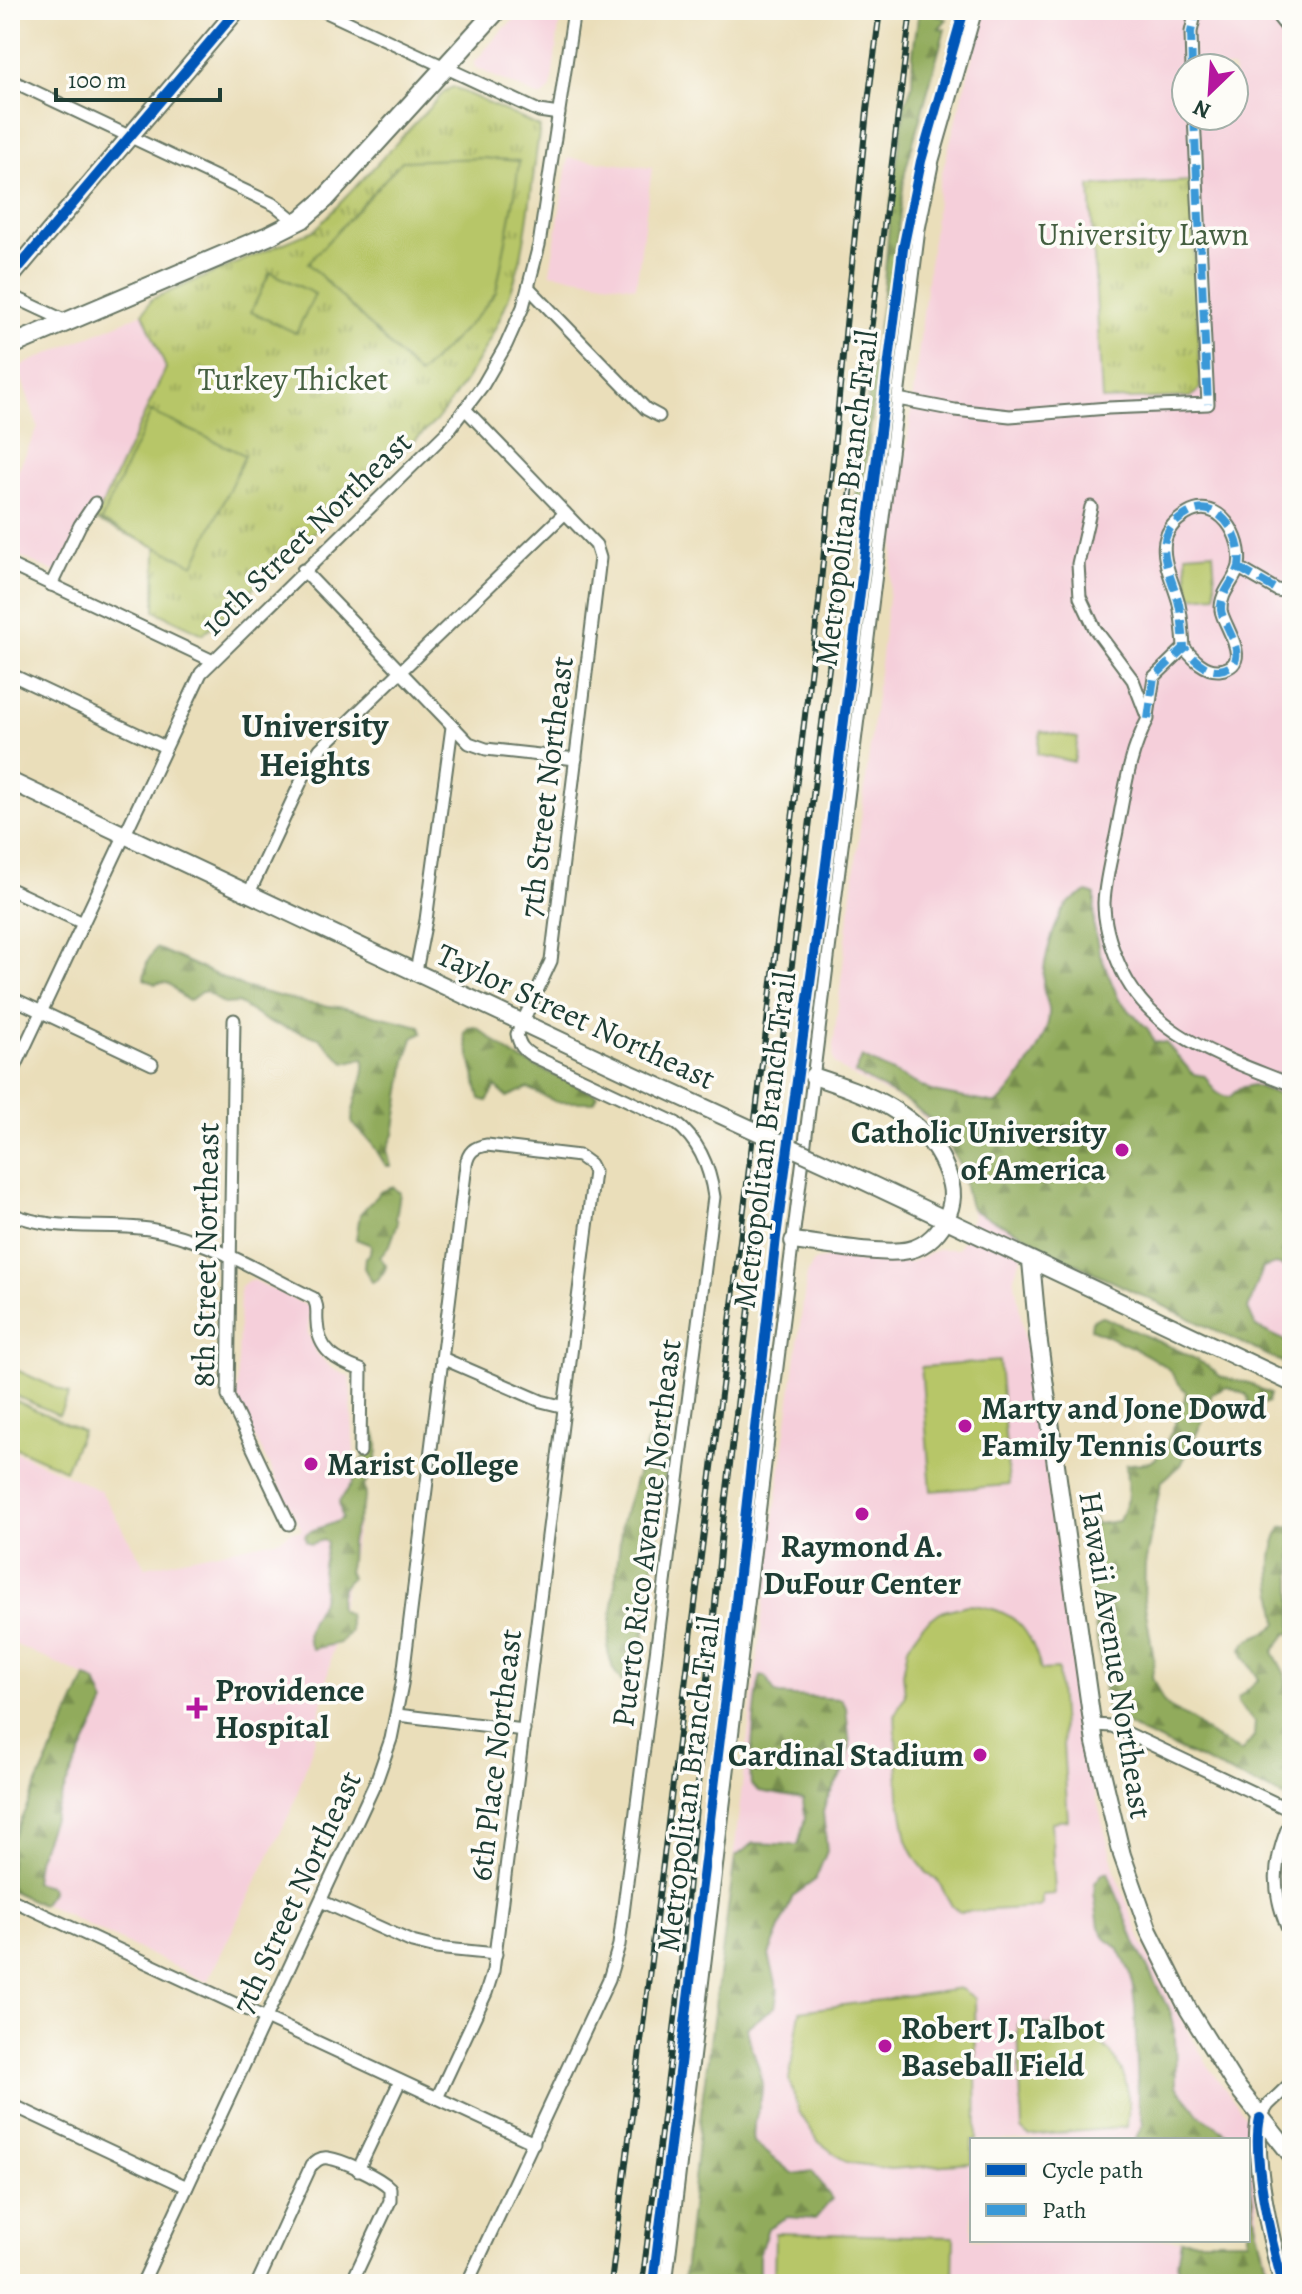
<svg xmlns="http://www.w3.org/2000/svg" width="1302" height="2294" font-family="Alegreya,serif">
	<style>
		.built { fill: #f5cfda; fill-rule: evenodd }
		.forest { fill: url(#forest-firs); stroke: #587448; stroke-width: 2 }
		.park { fill: url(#park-tufts); stroke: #6b824e; stroke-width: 2 }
		.pitch { fill: #b7c668; stroke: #6b824e; stroke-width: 2 }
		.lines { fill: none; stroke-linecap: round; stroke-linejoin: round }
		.street-casing { stroke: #667563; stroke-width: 15 }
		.secondary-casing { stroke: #667563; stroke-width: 20 }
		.primary-casing { stroke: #667563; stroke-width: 22 }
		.street { stroke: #fff; stroke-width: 11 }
		.secondary { stroke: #fff; stroke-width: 16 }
		.primary { stroke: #fff; stroke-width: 18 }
		.rail-casing { stroke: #1f3d34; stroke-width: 6 }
		.rail { stroke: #fdfcf7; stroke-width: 3; stroke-dasharray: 9; stroke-linecap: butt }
		.secondary-bridge-casing { stroke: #667563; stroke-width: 20; stroke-linecap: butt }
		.secondary-bridge { stroke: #fff; stroke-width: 16 }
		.quiet { stroke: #3a99d8; stroke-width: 8; stroke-dasharray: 16 8; stroke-linecap: butt }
		.cycleway-casing { stroke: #fdfcf7; stroke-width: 15 }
		.cycleway { stroke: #0057b8; stroke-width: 10 }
		.poi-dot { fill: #b5179e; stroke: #fdfcf7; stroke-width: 3 }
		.labels { text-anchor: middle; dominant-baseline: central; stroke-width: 7; stroke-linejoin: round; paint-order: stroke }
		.park-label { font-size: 32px; fill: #455f41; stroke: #fdfcf7 }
		.street-label { font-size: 32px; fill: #1f3d34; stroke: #fdfcf7 }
		.poi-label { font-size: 32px; font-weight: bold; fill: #1f3d34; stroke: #fdfcf7; text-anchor: start }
		.neighbourhood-label { font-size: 34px; font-weight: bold; fill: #1f3d34; stroke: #fdfcf7 }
	</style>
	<defs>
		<pattern id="forest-firs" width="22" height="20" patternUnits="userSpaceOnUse" patternTransform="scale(2)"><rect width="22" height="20" fill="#91ab5c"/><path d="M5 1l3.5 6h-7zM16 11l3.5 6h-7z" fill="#768c4d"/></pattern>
		<pattern id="park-tufts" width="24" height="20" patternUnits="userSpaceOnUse" patternTransform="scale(2)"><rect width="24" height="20" fill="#b7c668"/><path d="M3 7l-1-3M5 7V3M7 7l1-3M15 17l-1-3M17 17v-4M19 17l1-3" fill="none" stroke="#94a256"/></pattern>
	</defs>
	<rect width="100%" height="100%" fill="#fdfcf7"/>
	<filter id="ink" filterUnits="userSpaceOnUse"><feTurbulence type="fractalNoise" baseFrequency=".0125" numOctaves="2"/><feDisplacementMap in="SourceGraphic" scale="16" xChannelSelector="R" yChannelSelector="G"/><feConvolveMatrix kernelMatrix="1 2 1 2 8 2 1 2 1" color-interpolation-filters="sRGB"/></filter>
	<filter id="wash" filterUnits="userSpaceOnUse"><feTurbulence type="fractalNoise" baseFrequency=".006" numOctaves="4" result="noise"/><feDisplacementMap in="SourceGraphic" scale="32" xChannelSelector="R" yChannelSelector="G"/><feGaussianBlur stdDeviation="1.8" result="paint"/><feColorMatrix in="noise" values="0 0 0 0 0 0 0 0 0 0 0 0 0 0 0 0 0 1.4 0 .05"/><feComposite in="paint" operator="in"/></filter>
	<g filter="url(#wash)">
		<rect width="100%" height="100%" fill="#eadeba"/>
		<g class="built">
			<path d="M526,10H561L551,89L543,96H537L476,68L474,63L502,30Z"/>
			<path d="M985,10H1292V1365L1028,1240L1014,1276L1035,1398L1091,1777L1115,1871L1141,1940L1169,1998L1210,2069L1247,2118L1261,2238L1274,2284H683L772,1533L807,1274L814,1261L832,1257L882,1263L911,1262L939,1249H958L973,1216L957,1162L946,1139L911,1105L847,1073L834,1063L833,1047L939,184ZM1186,68H1234V116H1186ZM972,2140H1248V2240H972Z"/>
			<path d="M568,158L652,168L636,287L550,273Z"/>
			<path d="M143,313L166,368L95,520L86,526L62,575L10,552V488L38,427L18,367Z"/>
			<path d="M253,1280L310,1307L308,1333L317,1354L333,1369L350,1377L358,1524L315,1739L292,1809L207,1982L10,1888V1843L86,1677L10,1642V1449L101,1491L145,1567L280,1539L292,1531L302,1530L237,1403L240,1288L247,1281Z"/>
		</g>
		<g class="forest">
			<path d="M919,10H940L937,16L947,19L939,28L945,29L905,172L888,311L877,372L861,507L852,561L849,560V554L869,389L882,305L891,203L905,104L912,86L913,53Z"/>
			<path d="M1087,892L1095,895L1094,927L1099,952L1119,1000L1148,1029L1154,1042L1166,1043L1193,1074L1205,1076C1213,1088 1215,1096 1230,1097L1239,1088L1253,1085L1292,1099V1269L1276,1264L1263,1268L1248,1309L1256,1327L1292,1344V1367L1057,1255L1024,1235L974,1211L969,1203L960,1165L939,1127L911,1104L855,1073L862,1057L933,1092L997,1104C1016,1086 1049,1039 1049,1013C1050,1003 1042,993 1043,983C1043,961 1055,916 1071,901C1075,898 1082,895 1087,892Z"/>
			<path d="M156,948L243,987L306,1003L345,1008L420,1026L422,1033L413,1038L406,1060L394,1134L387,1150L391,1166H386L372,1143L352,1123C351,1099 369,1074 363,1058L345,1063L319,1038L268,1022L238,1003L224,1004L206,992H201L189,1001C174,994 174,978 155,984L144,979L147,962Z"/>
			<path d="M476,1027L515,1057L598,1095L594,1102H556L528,1088L507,1097L496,1087L487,1101L480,1099L464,1033L468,1028Z"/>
			<path d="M393,1187L400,1193L396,1218L398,1222L390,1245L380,1257L386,1265C386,1271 378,1281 372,1282L364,1268L365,1257L370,1254L371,1245L356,1239L360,1214L380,1192Z"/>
			<path d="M1101,1316L1182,1352L1208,1366L1221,1377L1249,1383L1270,1394L1268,1402L1258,1406L1248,1420L1242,1418L1249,1401L1247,1395L1227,1387L1212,1393L1205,1416L1181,1465L1161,1482L1145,1565L1144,1600L1154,1660L1152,1677L1163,1701L1171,1709L1191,1719L1211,1736L1241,1752L1254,1736L1255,1722L1238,1704V1698L1259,1679L1244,1656L1242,1648C1251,1633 1268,1636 1278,1623C1274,1592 1264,1555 1282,1527L1292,1526V1634L1287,1633L1273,1652L1285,1674L1292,1723V1801L1142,1733L1107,1712L1080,1512L1091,1510L1096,1524L1119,1521L1128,1497L1126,1465C1134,1462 1144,1465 1152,1461C1163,1456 1185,1404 1186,1391C1177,1384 1172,1371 1166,1367C1143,1351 1117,1340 1091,1329L1092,1321Z"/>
			<path d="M667,1421L670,1425V1438L641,1662L629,1664V1674L622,1682L613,1669L608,1651L622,1522L647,1443Z"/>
			<path d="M370,1430H374C384,1448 373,1474 363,1487L366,1494C362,1509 356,1523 352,1538C349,1549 352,1560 348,1571L351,1578C340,1587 338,1597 340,1610L348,1614L350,1632L339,1643L312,1649C298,1629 319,1611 323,1595C325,1589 322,1581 322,1575C322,1564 326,1553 327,1542L323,1540L311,1544L306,1541L305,1535C315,1525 331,1528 342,1518L339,1502L352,1483L358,1463L364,1458Z"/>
			<path d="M761,1676L766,1677L775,1693L779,1695L841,1699L846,1707L850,1746L846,1767L827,1799L823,1812L827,1851L815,1880L793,1896L769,1955L778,1990L775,2007L747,2027C749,2047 761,2066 762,2084C764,2103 750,2123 754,2142L793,2174L812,2171L832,2199L815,2219L787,2217L768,2228L759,2255V2284H683L703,2094L735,1857L754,1843L798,1845L805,1818L803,1799L759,1791L751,1785C749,1773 756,1686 761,1676Z"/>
			<path d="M86,1677L96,1682L105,1703L67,1783L37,1860L34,1882L49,1886L52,1891L42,1905L10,1890V1843Z"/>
			<path d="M1108,1872L1137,1947L1170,2012L1175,2034L1176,2086L1199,2114L1236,2140H1135L1143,2123L1138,2102L1135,2006L1131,1974L1118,1948L1106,1939L1099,1927L1094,1893L1095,1883L1102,1874Z"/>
			<path d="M1248,2168L1256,2221L1271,2284H1181L1177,2263L1181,2240H1248Z"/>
		</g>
		<g class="park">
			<path d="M453,87L540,127C533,170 530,215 521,257C507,317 474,373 436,421L203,634L155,611L156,547L95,520L166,368L143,313L152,299L315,230L446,90Z"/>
			<path d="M1192,181L1200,389L1191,397L1102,400L1090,186Z"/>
		</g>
		<g class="pitch">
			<path d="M483,158L519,161L515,194L496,292L478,315L419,375L308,263L402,161Z"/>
			<path d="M270,272L315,294L296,333L251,312Z"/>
			<path d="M151,412L245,455L194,565L101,521Z"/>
			<path d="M1213,552L1216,595L1189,597L1186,554Z"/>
			<path d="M1041,731L1078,738L1074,762L1037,754Z"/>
			<path d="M999,1361L1009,1485L931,1491L921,1367Z"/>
			<path d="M10,1367L69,1394L59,1415L10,1393Z"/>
			<path d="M10,1398L82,1431L65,1470L10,1445Z"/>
			<path d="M967,1605C1012,1607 1031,1627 1041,1670L1058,1669L1068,1820L1051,1822L1055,1894L1042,1895V1904L1039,1907L960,1912L952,1906L938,1881L927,1873L916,1859L907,1840L899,1796L895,1715L905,1695L903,1673L908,1647L913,1639L922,1626L940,1612Z"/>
			<path d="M961,1989L975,1998L977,2140H972V2163L890,2169L846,2162L819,2142L799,2112L789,2080L800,2011Z"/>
			<path d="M1018,2024C1088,2024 1138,2048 1127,2127L1029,2136L1022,2129Z"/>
			<path d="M775,2233L954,2237L953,2284H774Z"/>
		</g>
	</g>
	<g filter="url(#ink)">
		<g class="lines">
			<g class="street-casing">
				<g id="street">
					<path d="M322,10L539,111L559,114"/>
					<path d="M1273,10L1292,34"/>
					<path d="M1192,68L1191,32L1196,10"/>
					<path d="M10,80L275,205L296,222"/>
					<path d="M529,288L646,409L659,416"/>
					<path d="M10,295L68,322"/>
					<path d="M898,399L955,410L1010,416L1108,408L1208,404L1194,116"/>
					<path d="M465,409L596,545L600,558L551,961L517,1034C519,1045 523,1050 533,1056L676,1123C699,1141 710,1168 714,1197L619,1945L609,1979L467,2284"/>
					<path d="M1091,507L1078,564L1080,597L1095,629L1133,680L1148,719C1128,755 1124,796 1116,836C1111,858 1105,881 1104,903C1104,924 1110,943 1118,962C1148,1037 1224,1057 1292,1085"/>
					<path d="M10,565L211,660"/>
					<path d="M1239,568L1277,590L1292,593"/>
					<path d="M303,570L469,743L486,749L576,759"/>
					<path d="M51,585L80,525L95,503"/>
					<path d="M10,674L165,747"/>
					<path d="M1148,716L1154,677L1184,648C1183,631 1182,616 1178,600C1169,569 1148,536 1187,514C1219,495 1244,538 1239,566C1236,580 1220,592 1221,610C1223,626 1256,665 1219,670C1204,671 1193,658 1184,648"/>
					<path d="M10,889L83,923"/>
					<path d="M249,893L308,767L320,749L565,513"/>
					<path d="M416,971L426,920L452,727"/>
					<path d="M10,997L152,1064"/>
					<path d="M234,1020L228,1396L289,1524"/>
					<path d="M10,1078L201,673L448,431L483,385L506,345L523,307L539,245L574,10"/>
					<path d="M10,1213C55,1233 102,1222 149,1229C207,1238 261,1273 313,1298C319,1306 316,1313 317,1322C318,1351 337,1361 361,1370L360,1452"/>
					<path d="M442,1358L541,1401L565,1407"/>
					<path d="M397,1715L524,1730"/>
					<path d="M1093,1725L1112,1726L1292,1811"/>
					<path d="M1292,1817C1272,1863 1270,1892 1292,1938"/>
					<path d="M10,1899L534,2143"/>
					<path d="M321,1901L412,1942L436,1948L496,1954"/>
					<path d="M10,2104L187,2187"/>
					<path d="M1260,2118L1268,2105L1292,2082"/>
					<path d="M358,2170L400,2081"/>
					<path d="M142,2284L377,1779L391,1739L402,1684L466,1165C468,1152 474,1147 487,1145L579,1156L590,1164L594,1172L493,1971L486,1993L437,2098"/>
					<path d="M257,2284L311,2166C316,2161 320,2157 328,2158C343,2160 379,2177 390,2188V2201L351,2284"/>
					<path d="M666,2284L769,1431L919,229L933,160L976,10"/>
				</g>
			</g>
			<g class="secondary-casing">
				<g id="secondary">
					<path d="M10,278L237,10"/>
					<path d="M10,781L625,1071"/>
					<path d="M847,1173L1292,1383"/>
					<path d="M793,1241C821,1244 884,1256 909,1250C927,1246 941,1231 948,1214C955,1197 952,1184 945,1167C923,1113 865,1093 813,1076"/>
					<path d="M1031,1261L1038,1336L1095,1743L1122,1855L1149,1931L1188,2009L1234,2083L1292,2156"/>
					<path d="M1260,2118C1251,2158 1272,2244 1283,2284"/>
				</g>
			</g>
			<g class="primary-casing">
				<path id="primary" d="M10,346L268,236L302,219L325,199L497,10"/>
			</g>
			<use href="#street" class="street"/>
			<use href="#secondary" class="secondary"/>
			<use href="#primary" class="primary"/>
			<g class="rail-casing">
				<g id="rail">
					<path d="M611,2284L819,602L867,110L880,10"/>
					<path d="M642,2284L677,2006L722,1531L739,1389L911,10"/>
				</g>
			</g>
			<use href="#rail" class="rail"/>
			<g class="secondary-bridge-casing">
				<path id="secondary-bridge" d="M625,1071L847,1173"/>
			</g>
			<use href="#secondary-bridge" class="secondary-bridge"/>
			<g class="quiet">
				<path d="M1192,68L1191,32L1196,10"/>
				<path d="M1194,116L1208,404"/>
				<path d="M1239,568L1277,590L1292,593"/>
				<path d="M1148,719L1154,677L1184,648C1183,631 1182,616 1178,600C1169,569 1148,536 1187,514C1219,495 1244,538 1239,566C1236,580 1220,592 1221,610C1223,626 1256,665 1219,670C1204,671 1193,658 1184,648"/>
			</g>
			<g class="cycleway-casing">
				<g id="cycleway">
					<path d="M10,278L237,10"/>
					<path d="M1260,2118C1251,2158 1272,2244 1283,2284"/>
					<path d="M653,2284L729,1665L776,1237L824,880L903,249L921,161L964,10"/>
				</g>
			</g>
			<use href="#cycleway" class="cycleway"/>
		</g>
	</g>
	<g class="poi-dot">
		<circle cx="1122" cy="1150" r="8"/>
		<circle cx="965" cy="1426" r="8"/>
		<circle cx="311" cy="1464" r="8"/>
		<circle cx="862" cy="1514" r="8"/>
		<path d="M193 1696h8v8h8v8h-8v8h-8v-8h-8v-8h8z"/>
		<circle cx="980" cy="1755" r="8"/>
		<circle cx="885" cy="2046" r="8"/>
	</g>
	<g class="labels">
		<g class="park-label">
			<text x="1143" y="234">University Lawn</text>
			<text x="293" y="379">Turkey Thicket</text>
		</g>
		<g class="street-label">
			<text transform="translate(846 498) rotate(-83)">Metropolitan Branch Trail</text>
			<text transform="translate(306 533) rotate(-44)">10th Street Northeast</text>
			<text transform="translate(546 787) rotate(-83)">7th Street Northeast</text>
			<text transform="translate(576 1016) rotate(25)">Taylor Street Northeast</text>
			<text transform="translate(764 1140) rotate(-83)">Metropolitan Branch Trail</text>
			<text transform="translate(205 1255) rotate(-89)">8th Street Northeast</text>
			<text transform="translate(646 1533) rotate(-83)">Puerto Rico Avenue Northeast</text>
			<text transform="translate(1116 1655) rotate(81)">Hawaii Avenue Northeast</text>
			<text transform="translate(495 1755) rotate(-83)">6th Place Northeast</text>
			<text transform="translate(688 1784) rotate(-83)">Metropolitan Branch Trail</text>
			<text transform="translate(296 1892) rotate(-65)">7th Street Northeast</text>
		</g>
		<g class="poi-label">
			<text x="1106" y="1132" text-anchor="end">Catholic University<tspan x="1106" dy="37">of America</tspan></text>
			<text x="981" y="1408">Marty and Jone Dowd<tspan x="981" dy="37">Family Tennis Courts</tspan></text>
			<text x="327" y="1464">Marist College</text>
			<text x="862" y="1546" text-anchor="middle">Raymond A.<tspan x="862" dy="37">DuFour Center</tspan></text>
			<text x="215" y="1690">Providence<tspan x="215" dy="37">Hospital</tspan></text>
			<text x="964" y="1755" text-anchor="end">Cardinal Stadium</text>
			<text x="901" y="2028">Robert J. Talbot<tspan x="901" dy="37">Baseball Field</tspan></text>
		</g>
		<g class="neighbourhood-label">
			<text x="315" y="725">University<tspan x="315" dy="39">Heights</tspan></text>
		</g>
	</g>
	<rect width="1302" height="2294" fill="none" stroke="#fdfcf7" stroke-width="40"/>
	<rect x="970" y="2138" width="280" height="104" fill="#fdfcf7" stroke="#a4b0a9" stroke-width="2"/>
	<rect x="986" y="2164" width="40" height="12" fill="#0057b8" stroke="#a4b0a9" stroke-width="2"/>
	<text x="1042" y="2178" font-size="24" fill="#1f3d34">Cycle path</text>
	<rect x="986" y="2204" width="40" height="12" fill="#3a99d8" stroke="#a4b0a9" stroke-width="2"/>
	<text x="1042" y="2218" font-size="24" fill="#1f3d34">Path</text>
	<g transform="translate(1210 92) rotate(205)"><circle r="38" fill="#fdfcf7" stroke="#a4b0a9" stroke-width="2"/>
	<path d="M0-6L14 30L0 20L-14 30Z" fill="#b5179e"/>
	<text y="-12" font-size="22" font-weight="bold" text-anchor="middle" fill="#1f3d34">N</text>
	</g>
	<path d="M56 88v12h164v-12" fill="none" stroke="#1f3d34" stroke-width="4"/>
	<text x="68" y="88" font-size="24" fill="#1f3d34" stroke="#fdfcf7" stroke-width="6" paint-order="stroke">100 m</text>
</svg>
